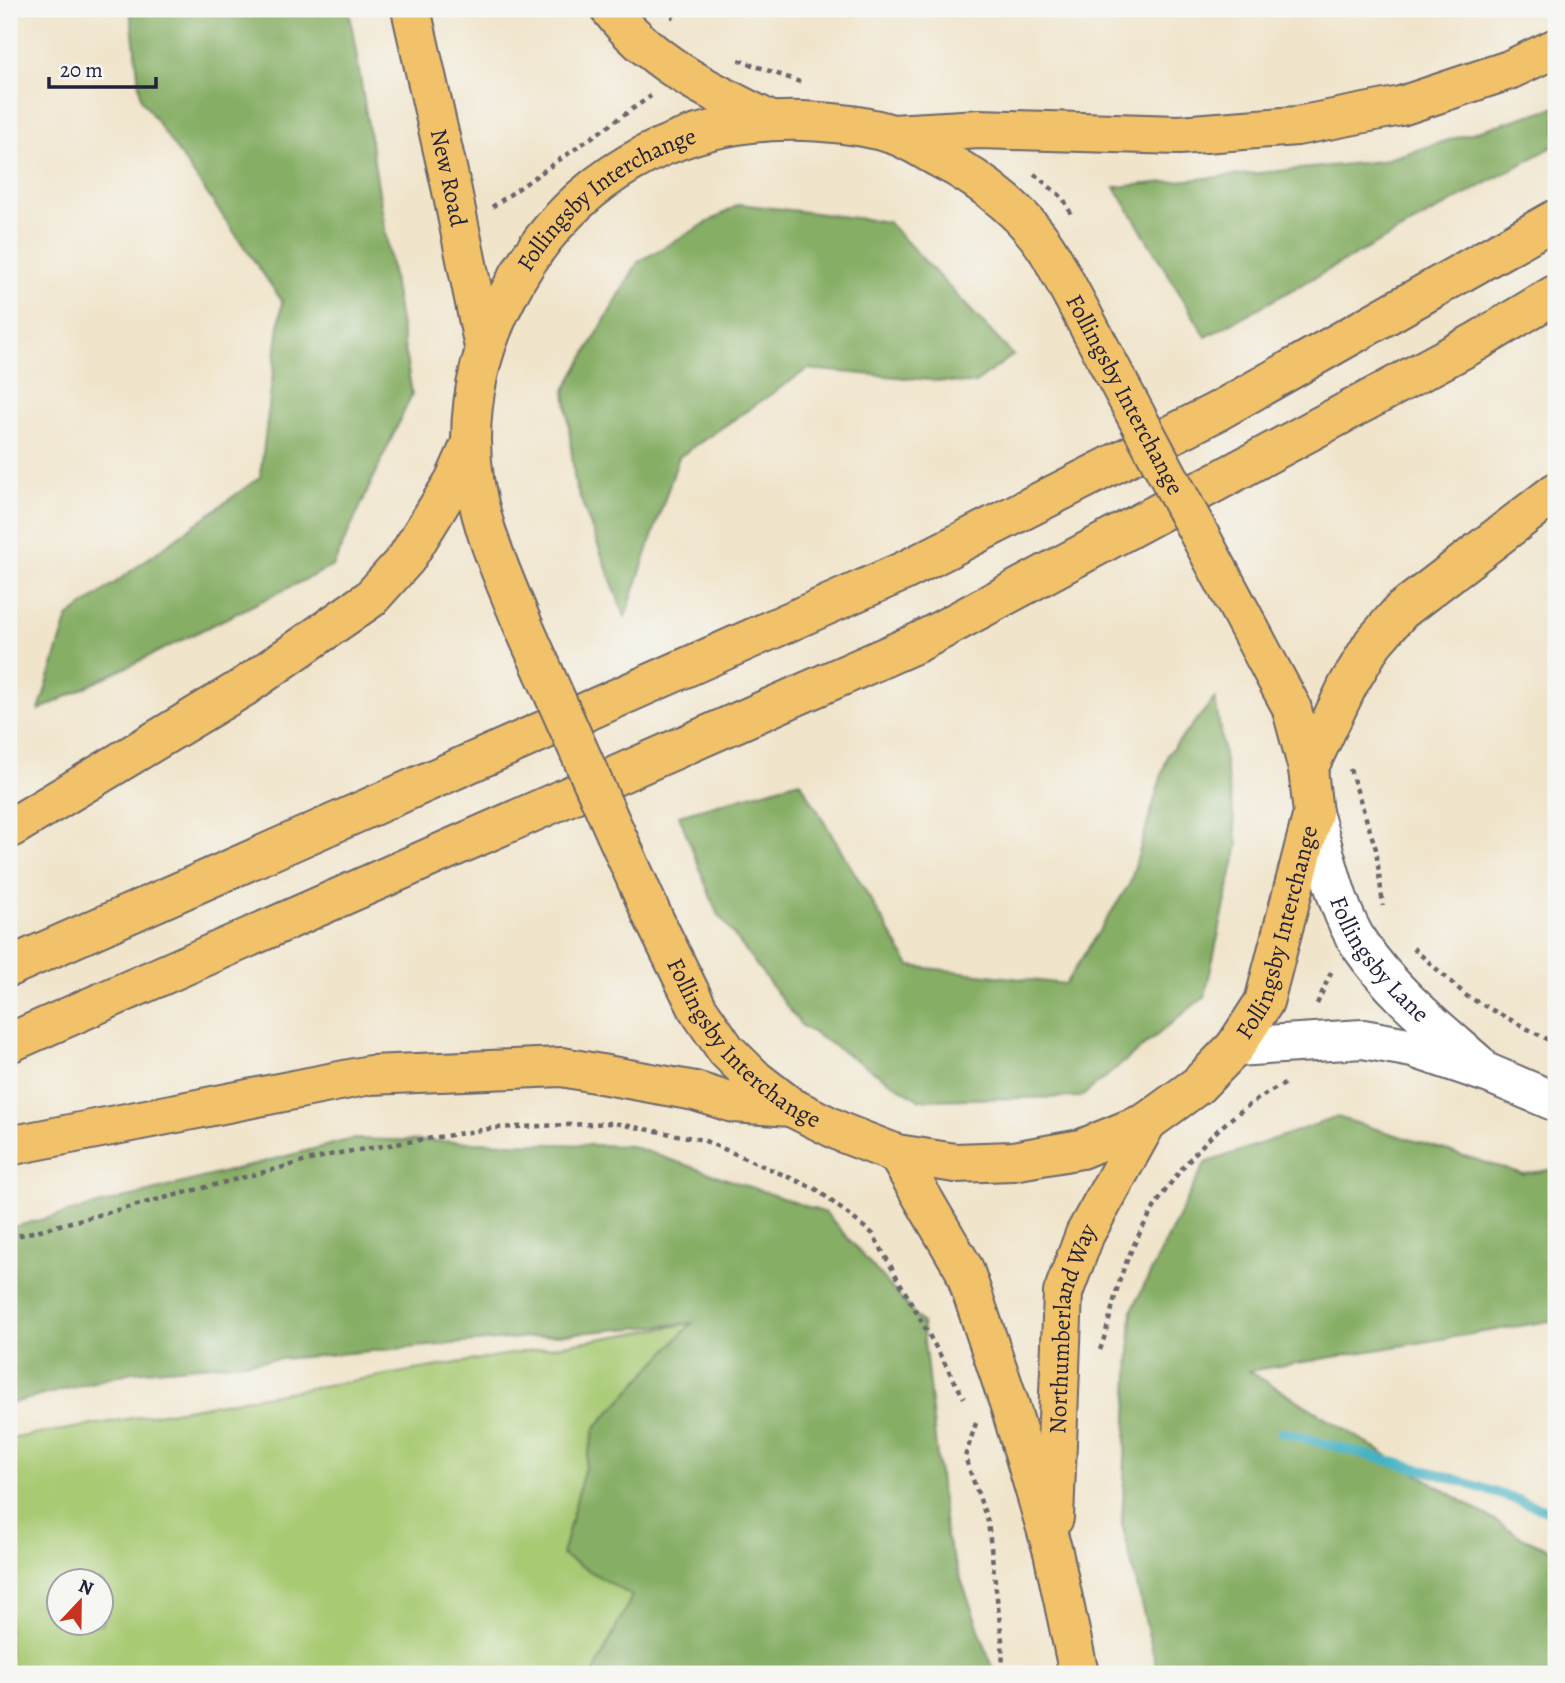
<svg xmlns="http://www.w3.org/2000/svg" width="1565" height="1683" font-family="Alegreya,serif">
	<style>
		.green { fill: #a8ca73; stroke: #657657; stroke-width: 2; fill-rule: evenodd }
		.forest { fill: #86ae65; stroke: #546850; stroke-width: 2 }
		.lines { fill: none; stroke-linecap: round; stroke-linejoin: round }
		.stream { stroke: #46b2c3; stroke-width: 10 }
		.minor-casing { stroke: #6a666d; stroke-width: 42 }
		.major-casing { stroke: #6a666d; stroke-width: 42 }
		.highway-casing { stroke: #6a666d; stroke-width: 42 }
		.path { stroke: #6a666d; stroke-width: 4.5; stroke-dasharray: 5 5; stroke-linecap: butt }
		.minor { stroke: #fff; stroke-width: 38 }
		.major { stroke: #f2c26a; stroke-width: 38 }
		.highway { stroke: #f2c26a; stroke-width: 38 }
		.major-bridge-casing { stroke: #6a666d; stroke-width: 42; stroke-linecap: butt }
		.major-bridge { stroke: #f2c26a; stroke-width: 38 }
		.labels { text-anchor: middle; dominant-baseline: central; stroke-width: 7; stroke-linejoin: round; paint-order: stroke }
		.street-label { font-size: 24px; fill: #22223b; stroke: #f6f6f2 }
	</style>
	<rect width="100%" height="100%" fill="#f6f6f2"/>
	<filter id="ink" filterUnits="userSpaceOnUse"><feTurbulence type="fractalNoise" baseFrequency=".0143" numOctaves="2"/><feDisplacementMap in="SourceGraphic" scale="14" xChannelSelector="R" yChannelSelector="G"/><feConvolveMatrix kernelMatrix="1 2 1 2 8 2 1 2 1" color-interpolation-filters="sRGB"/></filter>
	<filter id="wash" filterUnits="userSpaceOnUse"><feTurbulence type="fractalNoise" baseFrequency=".00686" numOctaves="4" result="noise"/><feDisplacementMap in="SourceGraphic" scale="28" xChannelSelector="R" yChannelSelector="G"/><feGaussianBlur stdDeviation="1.57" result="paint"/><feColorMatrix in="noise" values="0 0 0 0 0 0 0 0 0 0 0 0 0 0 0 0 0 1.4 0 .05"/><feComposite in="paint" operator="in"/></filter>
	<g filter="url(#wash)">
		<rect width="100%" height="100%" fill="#f0e4ca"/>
		<path class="green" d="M693,1323L780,1674H9V1439ZM60,1582H102V1624H60Z"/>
		<g class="forest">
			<path d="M130,9H349L412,394L333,566L39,710L68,617L260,477L282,301L141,99Z"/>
			<path d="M1556,107V145L1206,337L1115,187L1381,161Z"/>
			<path d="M740,204L888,222L1013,355L974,384L808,369L679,457L625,617L575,484L565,390L638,262Z"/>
			<path d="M1215,698L1238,845L1205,996L1081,1097L919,1100L801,1025L716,911L679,815L800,781L910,966L1065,984L1130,883L1168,754Z"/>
			<path d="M1337,1117L1523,1174L1556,1169V1320L1249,1371L1520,1536L1556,1552V1674H1158L1122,1524L1132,1310L1205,1163Z"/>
			<path d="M352,1139L631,1146L826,1213L922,1323L946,1537L995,1674H593L632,1596L562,1555L595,1428L692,1323L132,1372L9,1404V1228Z"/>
		</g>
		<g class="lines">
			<path class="stream" d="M1282,1432L1445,1476L1556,1513"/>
		</g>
	</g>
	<g filter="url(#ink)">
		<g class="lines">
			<g class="minor-casing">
				<g id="minor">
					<path id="s1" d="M1313,813C1326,854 1336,910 1360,945C1392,992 1436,1027 1478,1064"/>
					<path d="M1235,1047L1363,1039L1413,1048L1490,1074L1556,1102"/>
				</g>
			</g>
			<g class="major-casing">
				<g id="major">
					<path id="s2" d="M411,9L451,186L484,347"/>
					<path d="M610,9C651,63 710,91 769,120"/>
					<path id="s3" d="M526,632C500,570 471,509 471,440C471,388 485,338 509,293C567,180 676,117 803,121C831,122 864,125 892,134C908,139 924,150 939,158C983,180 1032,218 1055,263"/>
					<path id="s4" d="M652,915L698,1009L726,1050L756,1080L791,1107L843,1133L897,1154L955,1163L1013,1161L1081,1149L1147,1122L1198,1085L1235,1047L1264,1002L1313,813L1308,769L1291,706L1272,671"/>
					<path d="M897,1154L964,1269L1010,1406L1053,1552L1079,1674"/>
					<path id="s5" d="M1054,1518L1063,1293L1085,1234L1147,1122"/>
				</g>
			</g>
			<g class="highway-casing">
				<g id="highway">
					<path d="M892,134L980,129L1179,135L1297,126L1401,106L1509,70L1556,48"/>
					<path d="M1308,769L1348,685L1373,643L1401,611L1556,492"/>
					<path d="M9,829L244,687L370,599L406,559L454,481L471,443"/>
					<path d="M9,967L904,571L1218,411L1556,219"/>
					<path d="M9,1043L919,642L1476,342L1556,294"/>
					<path d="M9,1146L370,1075L562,1067L695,1091L733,1103L791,1107"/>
				</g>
			</g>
			<g class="path">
				<path d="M665,9L674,18"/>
				<path d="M739,60L800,82"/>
				<path d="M1034,174L1063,198L1072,216"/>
				<path d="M492,207L651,96"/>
				<path d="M1350,769L1376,849L1383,906"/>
				<path d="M1413,948L1468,997L1556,1044"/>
				<path d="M1317,1004L1332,970"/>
				<path d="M9,1238L334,1154L494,1128L614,1123L703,1140L816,1189L873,1234L964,1398"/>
				<path d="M1100,1350C1110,1323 1114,1294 1124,1268C1153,1193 1214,1117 1287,1083"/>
				<path d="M976,1423L965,1457L988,1522L1002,1640L1003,1674"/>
			</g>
			<use href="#minor" class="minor"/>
			<use href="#major" class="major"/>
			<use href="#highway" class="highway"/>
			<g class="major-bridge-casing">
				<g id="major-bridge">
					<path id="s6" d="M1055,263L1272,671"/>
					<path d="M526,632L652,915"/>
				</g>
			</g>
			<use href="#major-bridge" class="major-bridge"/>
		</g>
	</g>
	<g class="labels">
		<g class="street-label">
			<text stroke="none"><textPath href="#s2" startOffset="173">New Road</textPath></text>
			<text stroke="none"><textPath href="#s3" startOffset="494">Follingsby Interchange</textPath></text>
			<text stroke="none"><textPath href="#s6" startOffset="149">Follingsby Interchange</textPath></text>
			<text stroke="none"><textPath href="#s4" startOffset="854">Follingsby Interchange</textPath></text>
			<text stroke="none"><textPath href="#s1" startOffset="163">Follingsby Lane</textPath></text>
			<text stroke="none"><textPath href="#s4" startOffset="161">Follingsby Interchange</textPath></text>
			<text stroke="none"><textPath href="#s5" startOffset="191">Northumberland Way</textPath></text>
		</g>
	</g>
	<rect width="1565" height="1683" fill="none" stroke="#f6f6f2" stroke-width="35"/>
	<g transform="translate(80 1602) rotate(22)"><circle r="33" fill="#f6f6f2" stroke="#a1a1a9" stroke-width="2"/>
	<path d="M0-5L12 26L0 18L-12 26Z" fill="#c8321e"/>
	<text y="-10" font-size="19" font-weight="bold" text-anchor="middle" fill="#22223b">N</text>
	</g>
	<path d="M49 77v10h107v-10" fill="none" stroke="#22223b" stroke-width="3.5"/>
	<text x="60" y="77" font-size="21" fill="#22223b" stroke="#f6f6f2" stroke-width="5" paint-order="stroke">20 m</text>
</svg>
